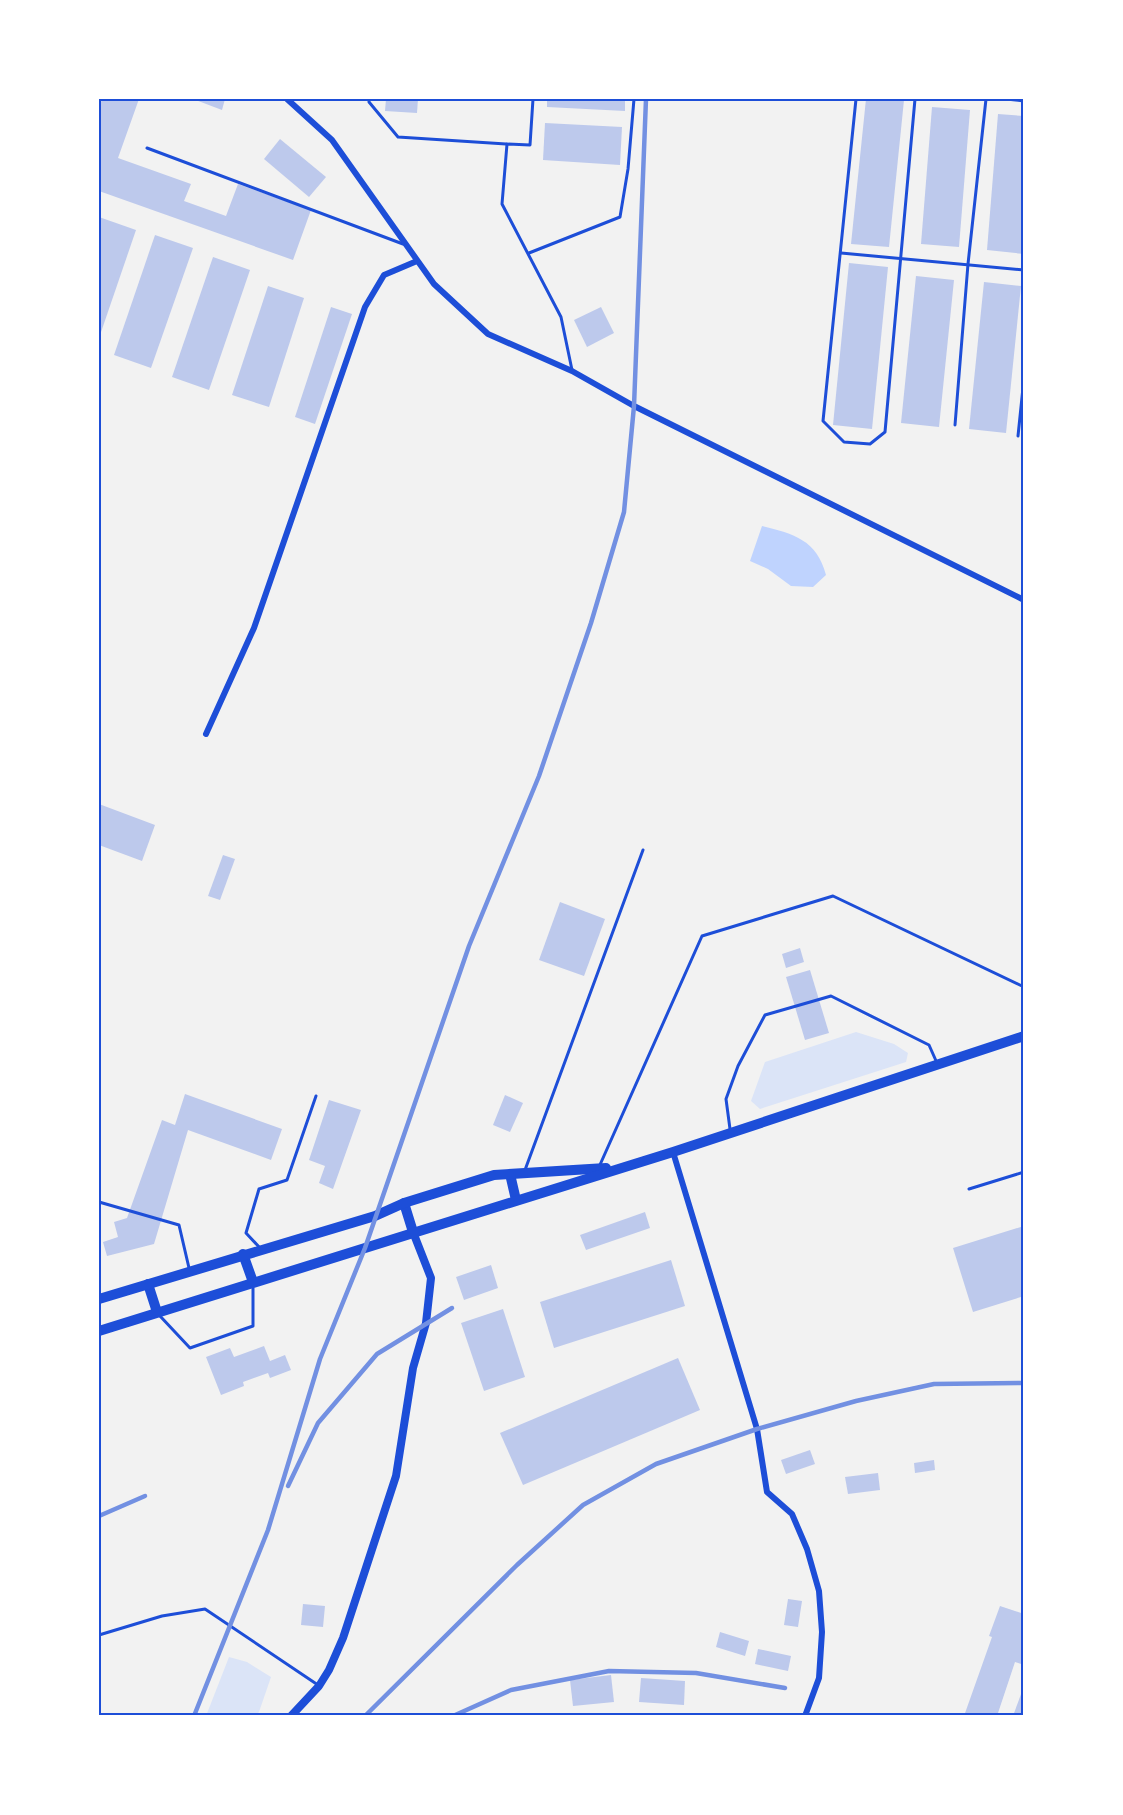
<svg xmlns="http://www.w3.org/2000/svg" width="1123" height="1815" font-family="'Work Sans',sans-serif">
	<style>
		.green { fill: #dbe4f7 }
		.water { fill: #bfd3fe }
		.building { fill: #bdc9ec }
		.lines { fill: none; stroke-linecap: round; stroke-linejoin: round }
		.service { stroke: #1d4ed8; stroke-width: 3 }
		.minor { stroke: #1d4ed8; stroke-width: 6 }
		.tertiary { stroke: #1d4ed8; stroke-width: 8 }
		.primary { stroke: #1d4ed8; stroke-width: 10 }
		.rail { stroke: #7290e2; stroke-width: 4.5 }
		.neatline { fill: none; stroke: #1d4ed8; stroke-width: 2 }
	</style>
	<rect width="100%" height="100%" fill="#f2f2f2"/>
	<g class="green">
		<path d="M856,1032L894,1044L908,1053L906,1062L760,1109L751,1101L765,1062Z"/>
		<path d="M229,1657L247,1662L271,1677L259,1712L255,1716H206Z"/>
	</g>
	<path class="water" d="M762,526C794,534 817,540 826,575L813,587L791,586L768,569L750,561Z"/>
	<g class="building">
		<path d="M102,99H139L118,158L191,184L184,201L226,216L238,184L311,210L293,260L99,191V108Z"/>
		<path d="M193,99H225L222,110Z"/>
		<path d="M386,99H418L417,113L385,111Z"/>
		<path d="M547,99H625V111L547,107Z"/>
		<path d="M866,99L904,100L889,247L851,244Z"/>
		<path d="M932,107L970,110L959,247L921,244Z"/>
		<path d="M998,114L1024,116V254L987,250Z"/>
		<path d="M545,123L622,127L620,165L543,160Z"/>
		<path d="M280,139L326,177L309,197L264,159Z"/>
		<path d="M99,217L136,230L99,338Z"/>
		<path d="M155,235L193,248L151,368L114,355Z"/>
		<path d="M213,257L250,270L209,390L172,377Z"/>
		<path d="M849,263L888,267L872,429L833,425Z"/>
		<path d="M916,276L954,280L939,427L901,423Z"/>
		<path d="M984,282L1021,286L1006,433L969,429Z"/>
		<path d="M268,286L304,298L269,407L232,395Z"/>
		<path d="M331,307L352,314L315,424L295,417Z"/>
		<path d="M601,307L614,333L587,347L574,320Z"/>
		<path d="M99,804L155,825L142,861L99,845Z"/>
		<path d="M223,855L235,859L220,900L208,896Z"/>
		<path d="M560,902L605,919L584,976L539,960Z"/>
		<path d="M800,948L804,962L786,968L782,954Z"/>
		<path d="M810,970L829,1033L805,1040L786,977Z"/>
		<path d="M185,1094L282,1129L271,1160L188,1130L154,1244L107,1256L103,1242L118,1237L114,1222L127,1218L162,1120L175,1125Z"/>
		<path d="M505,1095L523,1103L510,1132L493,1125Z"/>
		<path d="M329,1100L361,1110L333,1189L319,1183L325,1166L309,1160Z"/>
		<path d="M645,1212L650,1228L586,1250L580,1235Z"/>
		<path d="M1024,1226V1296L973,1312L953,1248Z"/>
		<path d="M671,1260L685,1306L554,1348L540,1302Z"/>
		<path d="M491,1265L498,1288L464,1300L456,1277Z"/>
		<path d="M503,1309L525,1377L484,1391L461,1323Z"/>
		<path d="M264,1346L270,1361L285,1355L291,1370L270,1378L268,1373L243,1382L244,1386L221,1395L206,1357L230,1348L234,1357Z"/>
		<path d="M678,1358L700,1410L523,1485L500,1433Z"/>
		<path d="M810,1450L815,1464L786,1474L781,1460Z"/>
		<path d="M934,1460L935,1470L915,1473L914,1463Z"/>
		<path d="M878,1473L880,1490L848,1494L845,1477Z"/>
		<path d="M788,1599L802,1601L798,1627L784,1625Z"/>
		<path d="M303,1604L325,1606L323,1627L301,1625Z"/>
		<path d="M1000,1606L1024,1614V1665L1015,1662L997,1716H964L992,1637L989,1636Z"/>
		<path d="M720,1632L749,1641L745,1656L716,1647Z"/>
		<path d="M758,1649L791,1656L788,1671L755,1664Z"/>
		<path d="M611,1675L614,1702L573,1706L570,1680Z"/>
		<path d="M641,1678L685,1681L684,1705L639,1702Z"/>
		<path d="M1024,1686V1716H1013Z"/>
	</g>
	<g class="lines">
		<g class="service">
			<path d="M369,99V102L398,137L506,144"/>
			<path d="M533,99L530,145L507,144L502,204L561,317L572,370"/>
			<path d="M856,99L823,421L844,442L870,444L885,432L915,99"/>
			<path d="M1006,99L1024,101"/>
			<path d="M147,148L403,244"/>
			<path d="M529,253L620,217L628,169L634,99"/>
			<path d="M841,253L1024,270"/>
			<path d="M955,425L968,264L986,99"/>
			<path d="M1018,436L1024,378"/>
			<path d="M730,1129L726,1099L738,1066L765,1015L831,996L929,1045L937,1063"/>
			<path d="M599,1167L702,936L833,896L1024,987"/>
			<path d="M525,1170L643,850"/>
			<path d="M969,1189L1024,1172"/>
			<path d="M99,1202L179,1225L189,1268"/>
			<path d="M260,1248L246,1233L259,1189L287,1180L316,1096"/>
			<path d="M160,1316L190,1348L253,1326V1286"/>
			<path d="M99,1635L162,1616L205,1609L318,1685"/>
		</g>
		<g class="minor">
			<path d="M287,99L332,140L434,284L488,334L572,371L634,406L1024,600"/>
			<path d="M206,734L254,628L365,307L384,275L417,261"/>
			<path d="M673,1152L757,1429L767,1492L792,1514L807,1549L819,1591L822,1632L819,1678L805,1716"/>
		</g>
		<path class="tertiary" d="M291,1716L319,1686L329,1670L343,1638L396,1476L413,1368L426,1323L431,1278L413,1232"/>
		<g class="primary">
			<path d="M510,1174L516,1200"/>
			<path d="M404,1203L413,1232"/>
			<path d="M243,1254L253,1282"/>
			<path d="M148,1284L157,1312"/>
			<path d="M99,1299L375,1216L404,1203L494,1175L606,1168"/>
			<path d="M99,1331L673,1152L1024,1036"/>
		</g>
		<g class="rail">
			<path d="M288,1486L318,1423L377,1354L452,1308"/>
			<path d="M99,1516L145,1496"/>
			<path d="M194,1716L268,1530L320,1359L365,1248L469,946L539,776L591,623L624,512L634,406L646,99"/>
			<path d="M365,1716L517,1565L583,1505L656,1464L757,1429L856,1401L934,1384L1024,1383"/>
			<path d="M453,1716L511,1690L609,1671L696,1673L785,1688"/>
		</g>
	</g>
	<rect width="1123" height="1815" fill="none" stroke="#ffffff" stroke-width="201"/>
	<rect x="100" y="100" width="922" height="1614" class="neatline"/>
</svg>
